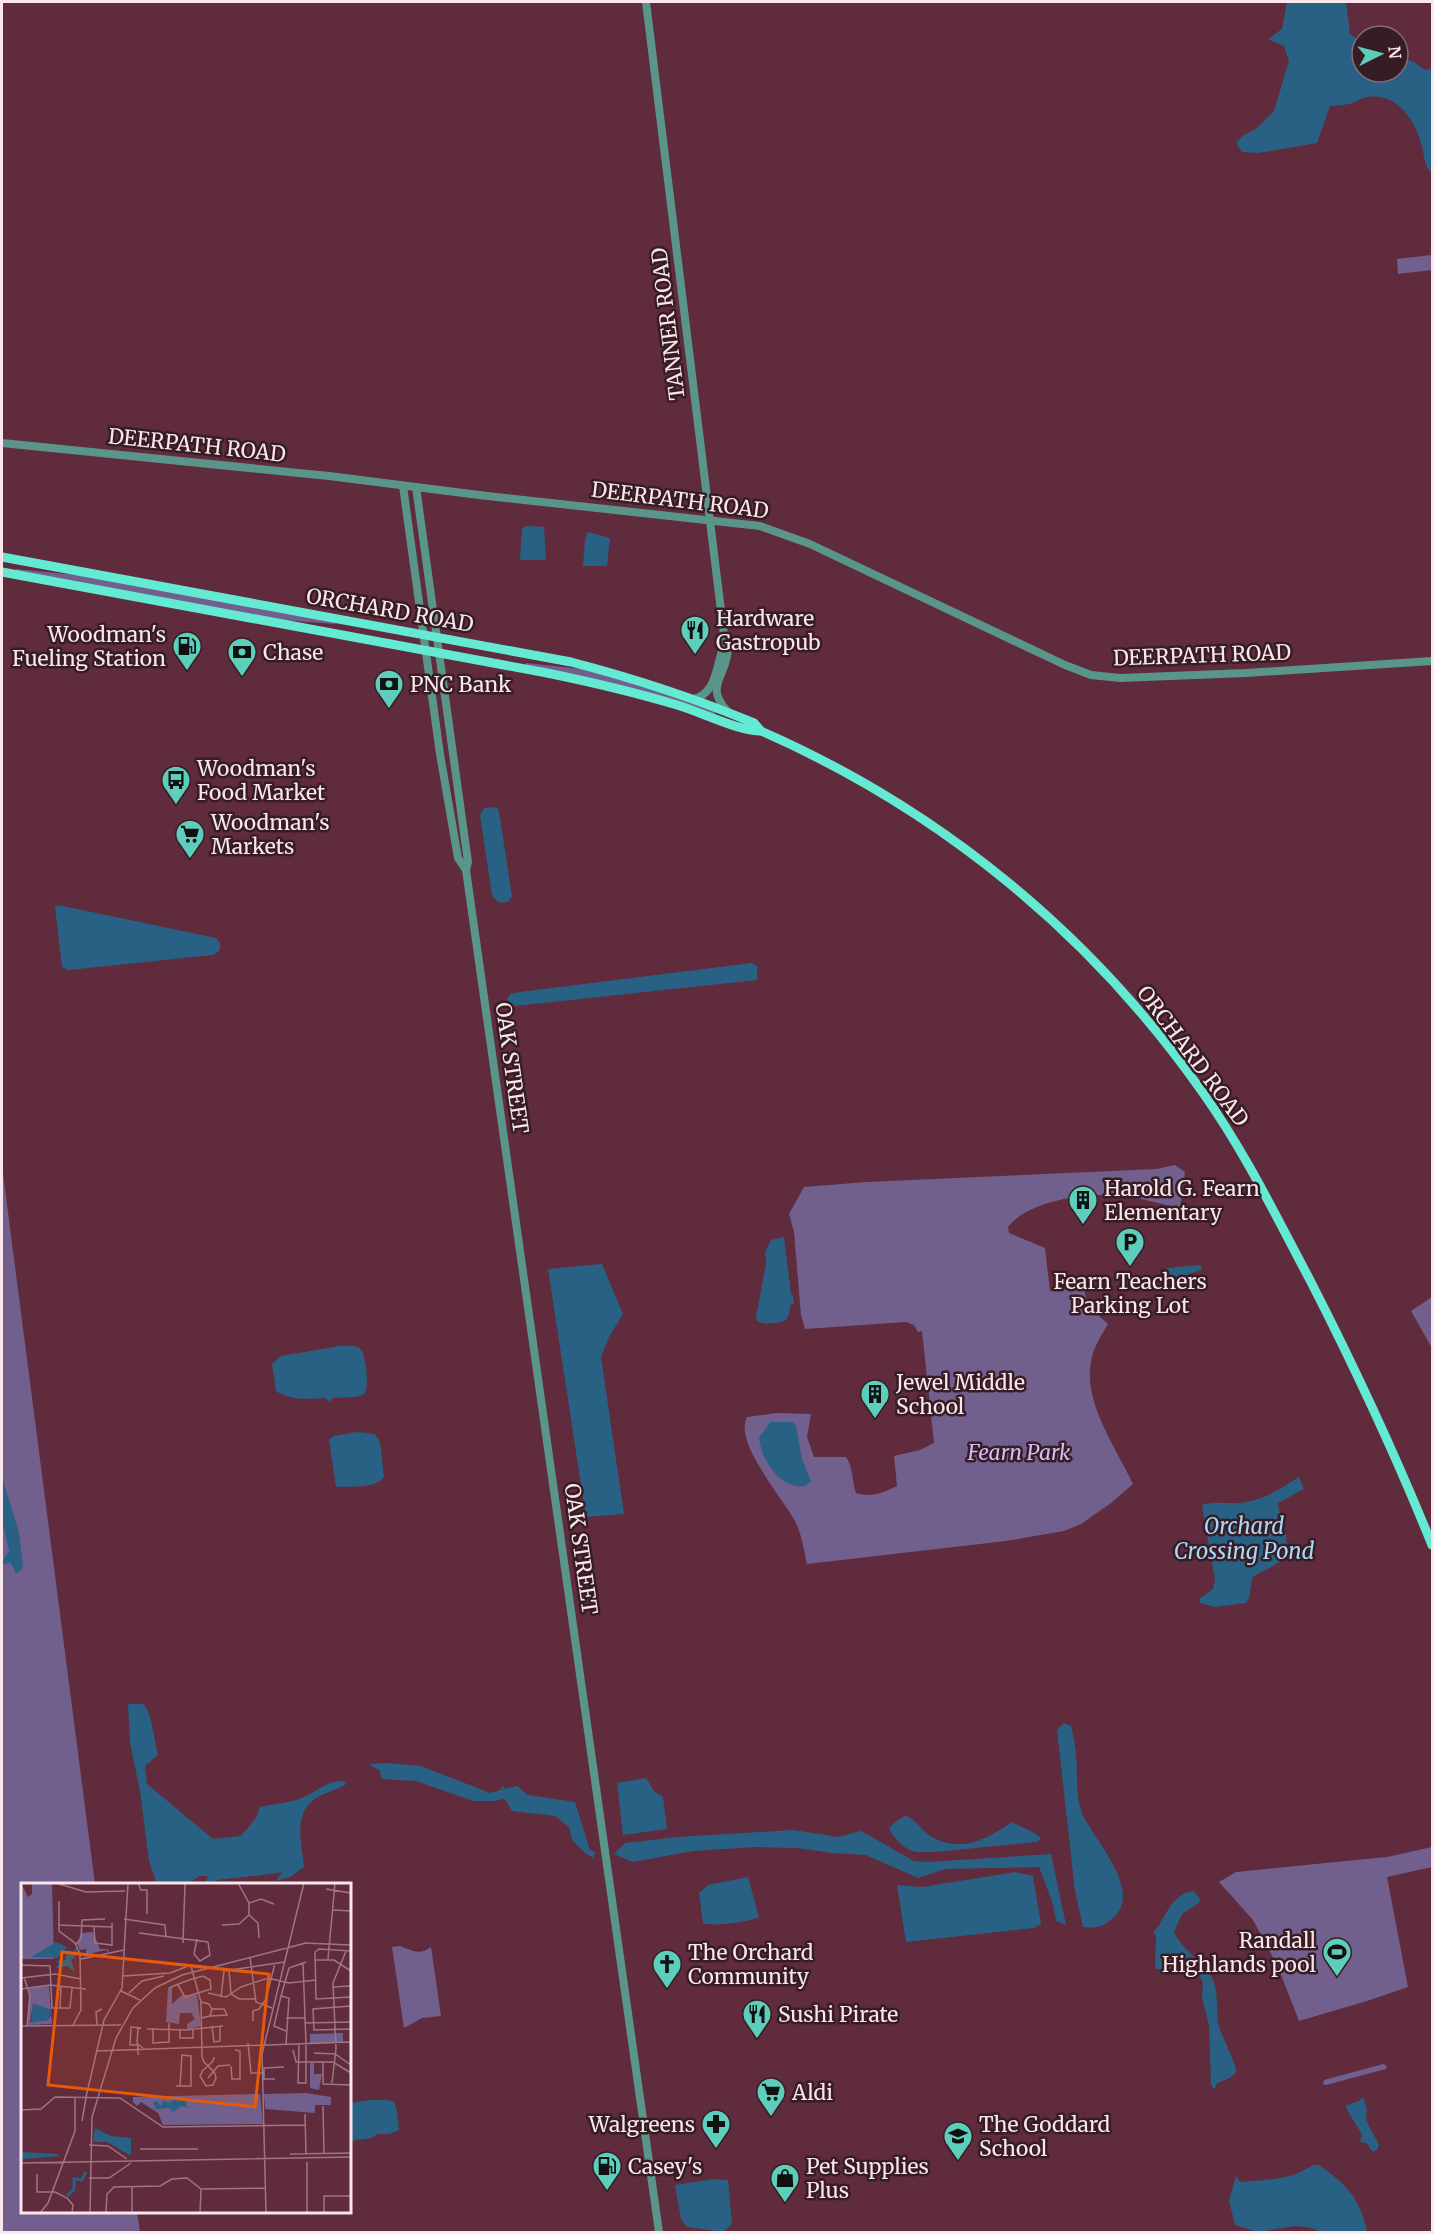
<svg xmlns="http://www.w3.org/2000/svg" width="1434" height="2234" font-family="Merriweather,serif">
	<style>
		.green { fill: #71608e }
		.water { fill: #296185 }
		.lines { fill: none; stroke-linecap: round; stroke-linejoin: round }
		.stream { stroke: #296185; stroke-width: 1.5 }
		.minor { stroke: #5a9589; stroke-width: 8 }
		.major { stroke: #64e9d3; stroke-width: 9 }
		.labels { text-anchor: middle; dominant-baseline: central; stroke-width: 5; stroke-linejoin: round; paint-order: stroke }
		.street-label { font-size: 21px; fill: #fbe6ec; stroke: #361d24 }
		.poi-label { font-size: 21px; fill: #fbe6ec; stroke: #361d24; text-anchor: start }
		.park-label { font-size: 21px; font-style: italic; fill: #d3bcfc; stroke: #361d24 }
		.water-label { font-size: 22px; font-style: italic; fill: #a9d7f9; stroke: #361d24 }
		.inset-river { fill: none; stroke: #296185; stroke-width: 3 }
		.inset-road { fill: none; stroke: #9e7682; stroke-width: 1.5 }
		.view { fill: #e8590c; fill-opacity: 0.15; stroke: #e8590c; stroke-width: 3 }
		.inset-edge { fill: none; stroke: #fbe6ec; stroke-width: 3 }
	</style>
	<rect width="100%" height="100%" fill="#602b3c"/>
	<g class="green">
		<path d="M1432,255V270L1398,274L1397,259Z"/>
		<path d="M16,569L77,575L336,622L335,624L281,620L15,571Z"/>
		<path d="M526,663L582,669L625,680L716,712L715,714L693,706L526,665Z"/>
		<path d="M1175,1165L1185,1172L1180,1208C1161,1204 1141,1198 1121,1196C1088,1192 1029,1200 1008,1227L1009,1233L1045,1248L1050,1291L1084,1288L1087,1305L1108,1324C1101,1336 1093,1348 1091,1362C1083,1402 1116,1448 1133,1484L1111,1503L1081,1524L1064,1531L1006,1541L807,1564C804,1550 802,1536 796,1523C785,1500 733,1443 747,1417L777,1413L811,1414L807,1437L814,1457H846C853,1466 852,1482 856,1493C873,1498 882,1493 897,1486L894,1456L920,1450L934,1443L922,1331L918,1332L914,1325L906,1322L805,1329L801,1315L794,1232L789,1214L804,1187L867,1182L1157,1169Z"/>
		<path d="M2,1166L95,1884H22V2212H137L140,2232H2Z"/>
		<path d="M1432,1297V1348L1411,1311Z"/>
		<path d="M1432,1847V1867L1387,1877L1408,1987L1367,2001L1299,2021L1278,1967L1253,1920L1219,1882L1236,1872L1387,1857Z"/>
		<path d="M400,1946C412,1950 419,1956 431,1947L441,2016L422,2018L404,2028L392,1947Z"/>
		<path d="M1383,2064L1387,2066L1386,2069L1326,2085L1323,2084L1324,2080Z"/>
	</g>
	<g class="water">
		<path d="M1287,2H1346L1350,34L1362,43V72H1398V57L1414,62L1425,70L1432,69V173C1423,165 1425,155 1421,143C1414,118 1396,92 1366,97C1362,98 1357,101 1353,103C1346,105 1338,105 1330,106L1317,143L1258,153L1242,152L1236,143L1244,135L1257,128L1274,111L1289,61L1284,46L1268,39L1282,29Z"/>
		<path d="M526,526L544,527L546,560H520L522,529Z"/>
		<path d="M588,532L610,538L607,566H583L585,540Z"/>
		<path d="M491,807L497,808L499,812L512,896L509,901C502,904 496,903 492,895L480,815L484,808Z"/>
		<path d="M58,905L216,938L220,943V950L213,955L68,970L62,967L55,907Z"/>
		<path d="M752,963L757,966V980L515,1006L508,1004L507,1000L510,994L520,992Z"/>
		<path d="M784,1237L791,1294L793,1296L794,1304L790,1305C790,1320 785,1323 772,1323C765,1324 764,1324 757,1321L756,1317L766,1264L765,1252L771,1240Z"/>
		<path d="M602,1264L623,1314L609,1337L601,1357L624,1514L586,1517L548,1269Z"/>
		<path d="M1201,1265L1202,1269L1177,1279L1165,1277L1167,1268Z"/>
		<path d="M340,1346C347,1346 358,1344 362,1351C366,1357 369,1388 365,1393C359,1399 341,1397 332,1398L330,1403L326,1398C309,1399 291,1401 276,1391L272,1364L281,1356Z"/>
		<path d="M770,1422H793L796,1426L802,1459L811,1481L805,1486C780,1490 761,1459 759,1438Z"/>
		<path d="M357,1432L375,1434L380,1442L384,1477C376,1489 349,1486 336,1487L329,1439L334,1436Z"/>
		<path d="M2,1477L19,1532L23,1568L16,1574L11,1563L2,1564V1562L9,1551L2,1521Z"/>
		<path d="M1299,1477L1304,1489L1278,1503C1279,1522 1297,1547 1278,1563C1270,1569 1260,1571 1252,1578L1249,1598L1246,1603L1215,1607L1200,1603L1199,1599L1213,1589L1215,1580L1202,1505C1214,1501 1227,1504 1239,1503C1265,1500 1278,1490 1299,1477Z"/>
		<path d="M128,1704H144L150,1716L158,1755L145,1766L147,1784L213,1839L241,1836L256,1818L260,1807C274,1804 289,1803 302,1798C315,1793 331,1777 346,1782L345,1785C336,1790 324,1793 316,1798C292,1814 302,1844 304,1867L290,1877L276,1881L282,1872C261,1876 239,1877 218,1880C213,1881 211,1884 205,1884L208,1876H200L187,1884H157L149,1861L140,1791L130,1743Z"/>
		<path d="M1064,1723L1071,1726C1073,1735 1075,1744 1076,1754C1078,1773 1075,1794 1082,1813C1094,1841 1145,1891 1112,1919C1102,1927 1095,1929 1083,1927L1075,1891L1057,1730Z"/>
		<path d="M388,1763L421,1766L490,1793L517,1786L528,1795L575,1802L590,1850L595,1852L593,1858L584,1852L572,1840L569,1827L555,1816L512,1811L504,1798L496,1801H473L416,1781L382,1779L380,1771L369,1764Z"/>
		<path d="M646,1778L654,1791L663,1797L667,1829L623,1835L617,1783Z"/>
		<path d="M905,1816C913,1817 919,1827 926,1833C956,1855 985,1841 1012,1822L1038,1835L1041,1839L1037,1842L935,1852H916C905,1850 893,1838 889,1828L895,1822Z"/>
		<path d="M793,1830L838,1837L861,1831L914,1861L928,1862L1051,1854L1066,1925L1057,1921L1053,1904L1039,1867L945,1869L918,1878L866,1855L833,1853L797,1848L756,1847L693,1851L633,1862L614,1854L625,1843L678,1837Z"/>
		<path d="M1015,1872L1033,1876L1041,1924L1034,1928L906,1942L897,1885L923,1887Z"/>
		<path d="M748,1877L759,1917C748,1922 713,1927 703,1923L699,1893L708,1885Z"/>
		<path d="M1193,1891L1200,1898L1199,1903L1182,1914L1174,1932C1184,1953 1200,1957 1212,1978C1219,1991 1216,2009 1218,2023C1220,2034 1237,2064 1236,2071C1234,2078 1224,2080 1217,2083L1214,2090L1211,2084L1209,2025L1202,1997L1203,1983L1198,1972L1188,1966L1178,1964L1169,1969H1155L1156,1935L1153,1933C1167,1918 1169,1895 1193,1891Z"/>
		<path d="M1363,2097L1367,2109L1366,2120L1379,2145L1377,2150L1373,2152L1366,2143L1360,2142L1362,2135L1345,2106L1359,2101Z"/>
		<path d="M371,2100H387L394,2102L397,2110L399,2130L389,2134H377L372,2138L350,2141V2103Z"/>
		<path d="M1313,2165H1319C1347,2185 1360,2198 1367,2232H1320L1312,2228L1295,2226L1258,2232L1235,2225L1229,2200L1236,2176L1240,2182C1267,2179 1289,2181 1313,2165Z"/>
		<path d="M714,2179L728,2180L732,2224L723,2232L687,2227L681,2219L675,2185Z"/>
	</g>
	<g class="lines">
		<g class="stream">
			<path d="M499,1792L503,1787L505,1790"/>
			<path d="M972,1867L1001,1866"/>
			<path d="M1054,1907L1057,1921"/>
		</g>
		<g class="minor">
			<path d="M646,2L725,643L728,648C727,678 703,685 728,712"/>
			<path d="M2,443L329,476L479,495L760,526L810,544L1065,665L1091,675L1120,678L1246,673L1432,661"/>
			<path d="M403,486L440,754L458,858L466,870"/>
			<path d="M416,487L468,862L466,870L659,2232"/>
			<path d="M693,699C718,694 716,662 725,643"/>
		</g>
		<g class="major">
			<path d="M2,557L571,662C633,678 694,698 754,723L761,731"/>
			<path d="M2,572L547,673C591,682 634,692 677,705C701,712 738,731 761,731C939,809 1091,933 1203,1093C1245,1152 1277,1218 1311,1282C1355,1368 1396,1456 1432,1545"/>
		</g>
	</g>
	<defs>
		<g id="restaurant-pin" transform="scale(1.5)"><path d="M0 17L-7.5 6A9.5 9.5 0 1 1 7.5 6Z" fill="#5ccebb" stroke="#361d24"/><path d="M-5-6h1v4h1v-4h1v4h1v-4h1v5L-1.5 .5V6h-2V.5L-5-1ZM5-6V6H3V1.5H1.5Q1.5-4 5-6Z" fill="#111"/></g>
		<g id="fuel-pin" transform="scale(1.5)"><path d="M0 17L-7.5 6A9.5 9.5 0 1 1 7.5 6Z" fill="#5ccebb" stroke="#361d24"/><path d="M-5.5-6h7V0h2V4h1.3V-2.5L3-4.5l.8-.8L6-3V5H2.5V1h-1V6h-7ZM-4.2-4.7v3.2H.2V-4.7Z" fill="#111"/></g>
		<g id="bank-pin" transform="scale(1.5)"><path d="M0 17L-7.5 6A9.5 9.5 0 1 1 7.5 6Z" fill="#5ccebb" stroke="#361d24"/><path d="M-6-4H6V4H-6ZM0-2.3a2.3 2.3 0 1 0 0 4.6a2.3 2.3 0 1 0 0-4.6Z" fill="#111"/></g>
		<g id="bus-pin" transform="scale(1.5)"><path d="M0 17L-7.5 6A9.5 9.5 0 1 1 7.5 6Z" fill="#5ccebb" stroke="#361d24"/><path d="M-5-6H5V4H4V6H2V4H-2V6H-4V4H-5ZM-3.5-4V0h7V-4ZM-3.5 1.2v1.5H-2V1.2ZM2 1.2v1.5H3.5V1.2Z" fill="#111"/></g>
		<g id="supermarket-pin" transform="scale(1.5)"><path d="M0 17L-7.5 6A9.5 9.5 0 1 1 7.5 6Z" fill="#5ccebb" stroke="#361d24"/><path d="M-6-5.5h2.5l.6 2H6L4.5 2H-2.5L-4.4-4H-6ZM-1.5 3.2a1.3 1.3 0 1 0 .1 0ZM3 3.2a1.3 1.3 0 1 0 .1 0Z" fill="#111"/></g>
		<g id="building-pin" transform="scale(1.5)"><path d="M0 17L-7.5 6A9.5 9.5 0 1 1 7.5 6Z" fill="#5ccebb" stroke="#361d24"/><path d="M-4-6H4V6H1V3H-1V6H-4ZM-2.5-4.3h1.7v1.8h-1.7ZM.8-4.3h1.7v1.8H.8ZM-2.5-1h1.7V.8h-1.7ZM.8-1h1.7V.8H.8Z" fill="#111"/></g>
		<g id="parking-pin" transform="scale(1.5)"><path d="M0 17L-7.5 6A9.5 9.5 0 1 1 7.5 6Z" fill="#5ccebb" stroke="#361d24"/><path d="M-3.5-5.5H1a3.5 3.5 0 0 1 0 7H-1V5.5H-3.5ZM-1-3.4V-.6H.8a1.4 1.4 0 0 0 0-2.8Z" fill="#111"/></g>
		<g id="stadium-pin" transform="scale(1.5)"><path d="M0 17L-7.5 6A9.5 9.5 0 1 1 7.5 6Z" fill="#5ccebb" stroke="#361d24"/><path d="M0-5a6.5 5 0 1 0 0 10a6.5 5 0 1 0 0-10ZM-3.5-1.8h7v3.6h-7Z" fill="#111"/></g>
		<g id="church-pin" transform="scale(1.5)"><path d="M0 17L-7.5 6A9.5 9.5 0 1 1 7.5 6Z" fill="#5ccebb" stroke="#361d24"/><path d="M-1.2-6h2.4v3.5h3.3v2.4h-3.3V6h-2.4V-.1h-3.3v-2.4h3.3Z" fill="#111"/></g>
		<g id="pharmacy-pin" transform="scale(1.5)"><path d="M0 17L-7.5 6A9.5 9.5 0 1 1 7.5 6Z" fill="#5ccebb" stroke="#361d24"/><path d="M-2-6h4v4h4v4h-4v4h-4v-4h-4v-4h4Z" fill="#111"/></g>
		<g id="school-pin" transform="scale(1.5)"><path d="M0 17L-7.5 6A9.5 9.5 0 1 1 7.5 6Z" fill="#5ccebb" stroke="#361d24"/><path d="M0-5L7-2L0 1L-7-2ZM-4 1L0 2.5L4 1V4Q0 6-4 4Z" fill="#111"/></g>
		<g id="shop-pin" transform="scale(1.5)"><path d="M0 17L-7.5 6A9.5 9.5 0 1 1 7.5 6Z" fill="#5ccebb" stroke="#361d24"/><path d="M-5-2.5h2.3a2.7 3.5 0 0 1 5.4 0H5L5.5 6h-11ZM-1.5-2.5h3a1.5 2.3 0 0 0-3 0Z" fill="#111"/></g>
	</defs>
	<g fill-rule="evenodd">
		<use href="#restaurant-pin" x="695" y="630"/>
		<use href="#fuel-pin" x="187" y="646"/>
		<use href="#bank-pin" x="242" y="652"/>
		<use href="#bank-pin" x="389" y="684"/>
		<use href="#bus-pin" x="176" y="780"/>
		<use href="#supermarket-pin" x="190" y="834"/>
		<use href="#building-pin" x="1083" y="1200"/>
		<use href="#parking-pin" x="1130" y="1242"/>
		<use href="#building-pin" x="875" y="1394"/>
		<use href="#stadium-pin" x="1337" y="1952"/>
		<use href="#church-pin" x="667" y="1964"/>
		<use href="#restaurant-pin" x="757" y="2014"/>
		<use href="#supermarket-pin" x="771" y="2092"/>
		<use href="#pharmacy-pin" x="716" y="2124"/>
		<use href="#school-pin" x="958" y="2136"/>
		<use href="#fuel-pin" x="607" y="2166"/>
		<use href="#shop-pin" x="785" y="2178"/>
	</g>
	<g class="labels">
		<g class="street-label">
			<text transform="translate(668 324) rotate(-97)">TANNER ROAD</text>
			<text transform="translate(197 445) rotate(6)">DEERPATH ROAD</text>
			<text transform="translate(680 500) rotate(7)">DEERPATH ROAD</text>
			<text transform="translate(390 610) rotate(10)">ORCHARD ROAD</text>
			<text transform="translate(1202 655) rotate(-2)">DEERPATH ROAD</text>
			<text transform="translate(1193 1056) rotate(53)">ORCHARD ROAD</text>
			<text transform="translate(512 1068) rotate(82)">OAK STREET</text>
			<text transform="translate(581 1549) rotate(82)">OAK STREET</text>
		</g>
		<g class="poi-label">
			<text x="716" y="618">Hardware<tspan x="716" dy="24">Gastropub</tspan></text>
			<text x="166" y="634" text-anchor="end">Woodman's<tspan x="166" dy="24">Fueling Station</tspan></text>
			<text x="263" y="652">Chase</text>
			<text x="410" y="684">PNC Bank</text>
			<text x="197" y="768">Woodman's<tspan x="197" dy="24">Food Market</tspan></text>
			<text x="211" y="822">Woodman's<tspan x="211" dy="24">Markets</tspan></text>
			<text x="1104" y="1188">Harold G. Fearn<tspan x="1104" dy="24">Elementary</tspan></text>
			<text x="1130" y="1281" text-anchor="middle">Fearn Teachers<tspan x="1130" dy="24">Parking Lot</tspan></text>
			<text x="896" y="1382">Jewel Middle<tspan x="896" dy="24">School</tspan></text>
			<text x="1316" y="1940" text-anchor="end">Randall<tspan x="1316" dy="24">Highlands pool</tspan></text>
			<text x="688" y="1952">The Orchard<tspan x="688" dy="24">Community</tspan></text>
			<text x="778" y="2014">Sushi Pirate</text>
			<text x="792" y="2092">Aldi</text>
			<text x="695" y="2124" text-anchor="end">Walgreens</text>
			<text x="979" y="2124">The Goddard<tspan x="979" dy="24">School</tspan></text>
			<text x="628" y="2166">Casey's</text>
			<text x="806" y="2166">Pet Supplies<tspan x="806" dy="24">Plus</tspan></text>
		</g>
		<g class="park-label">
			<text x="1019" y="1452">Fearn Park</text>
		</g>
		<g class="water-label">
			<text x="1244" y="1526">Orchard<tspan x="1244" dy="25">Crossing Pond</tspan></text>
		</g>
	</g>
	<g transform="translate(21 1883)">
		<rect width="330" height="330" fill="#602b3c"/>
		<path d="M0,0L7,14L11,11V0H31L33,76H0ZM72,49L79,66H87L88,70L85,67L67,71L65,75V66L59,67L56,61L60,50ZM28,103L31,141L7,142L8,105ZM12,121L28,126L31,130L27,137L9,139ZM147,105H151V121L161,112H176L180,143L166,147V141L174,136L170,130H159L158,141L145,139ZM322,150V160H289V151ZM289,180H293V191H301L298,207L289,205ZM285,210L310,214V222H294V230L244,226L243,211ZM239,211L242,241L142,242L137,230L120,219L116,223L112,219V214Z" fill="#71608e" fill-rule="evenodd"/>
		<path d="M35,59L46,64L37,75L10,74ZM55,64L57,71L50,77L54,89L46,83L35,85L38,80L34,78L44,77L47,67L52,69ZM12,121L31,127L27,137L10,140ZM155,215L173,216L164,218L167,225L161,223L152,229L148,225L135,226L132,219L136,218L140,223L142,217L148,220ZM74,245L90,253L110,255V273L86,259H72ZM1,269L36,271L39,273L1,276Z" fill="#296185"/>
		<path class="inset-river" d="M46,313L53,306V296L61,297L65,289"/>
		<path class="inset-road" d="M35,0L65,9L104,8M117,0L120,7H126V31M305,6L330,10M38,18V48L54,60L59,71L60,127L52,142M228,20L240,16L253,21M312,27L330,28M228,32L237,40L238,55M103,36L144,42L145,55M37,42L91,44M201,42L218,41L228,32V20L217,0M73,44L74,60L91,62M118,50L187,59M176,56L173,71L179,78L189,72L187,59M162,60L164,0M283,60L330,62M55,61L60,56L61,37L84,36M91,63V40M330,68L298,66L294,69L295,116L330,114M229,74L235,119L251,125M60,76L103,67M307,76L314,0M294,77H313L330,88M282,80L285,161M0,82L29,83L31,125H49L51,105M170,83L180,119L181,174L183,179L192,188L194,191L195,195L192,202L185,203L179,193L181,189V188L187,183L192,178L193,174M208,87L210,111L218,116H235M102,93L149,90L170,82M3,94L9,113L6,143M0,95L34,91L60,96M311,104L330,103M148,105L155,102L168,97L182,93L189,97L190,106L164,114L157,102M0,106L29,102L65,106M100,108L119,117M108,110L121,98L143,93M187,110L205,114L220,104L247,95L268,100L295,97M260,113L268,115L265,162M200,114L203,88L263,79M180,119L188,121L191,126L189,133L180,135M330,123L292,126L293,147L330,146M39,125L40,103M189,133L206,132L203,126H191M265,135H284M232,138V128L238,126L245,116L254,80M148,140V160M284,140L330,139M76,142L75,129L81,126M0,143L100,142M191,143L193,159L199,158V143M132,145V160L148,159M126,146L165,147L202,143M159,147V155H172V146M265,148L253,143L260,113L268,85L285,79M227,160L230,190H243M278,161L277,200H285V162M272,167L275,179H312L330,190M76,168L330,159M293,170L314,171L330,182M118,172L117,171V161L116,160L117,146L120,145L110,144L109,162H118L122,165M302,179V201L330,202M210,183L211,196H219V168L214,167M187,195L197,183L209,182M254,196H243V185L263,184M311,200L315,166L312,100L325,68M155,203H170V173L161,172M159,203L161,171M65,214L83,137L101,105L107,0M302,223L303,271M0,227L20,226L34,214L99,215L142,244L284,242M284,231L285,271M61,238L65,215M68,262L87,263L106,276M119,266H177M269,271L330,270M286,279V330M0,280L330,274M16,291V309H34L46,315L52,322L51,330M68,295H88L110,280M111,303V330M19,330L27,320L54,248V215M69,330L71,234L95,155L112,125L134,105L161,92L285,60M85,330L86,311L93,304L139,303L151,296L166,295L180,306L245,305M179,330L180,306M245,330L241,171L283,0M303,330V313H330"/>
		<path class="view" d="M41,69L248,91L234,224L27,202Z"/>
		<rect width="330" height="330" class="inset-edge"/>
	</g>
	<rect width="1434" height="2234" fill="none" stroke="#fbe6ec" stroke-width="6"/>
	<g transform="translate(1380 54) rotate(84)"><circle r="28" fill="#361d24" stroke="#856d74" stroke-width="1.5"/>
	<path d="M0-4.5L10 22L0 15L-10 22Z" fill="#5ccebb"/>
	<text y="-9" font-size="16" font-weight="bold" text-anchor="middle" fill="#fbe6ec">N</text>
	</g>
</svg>
